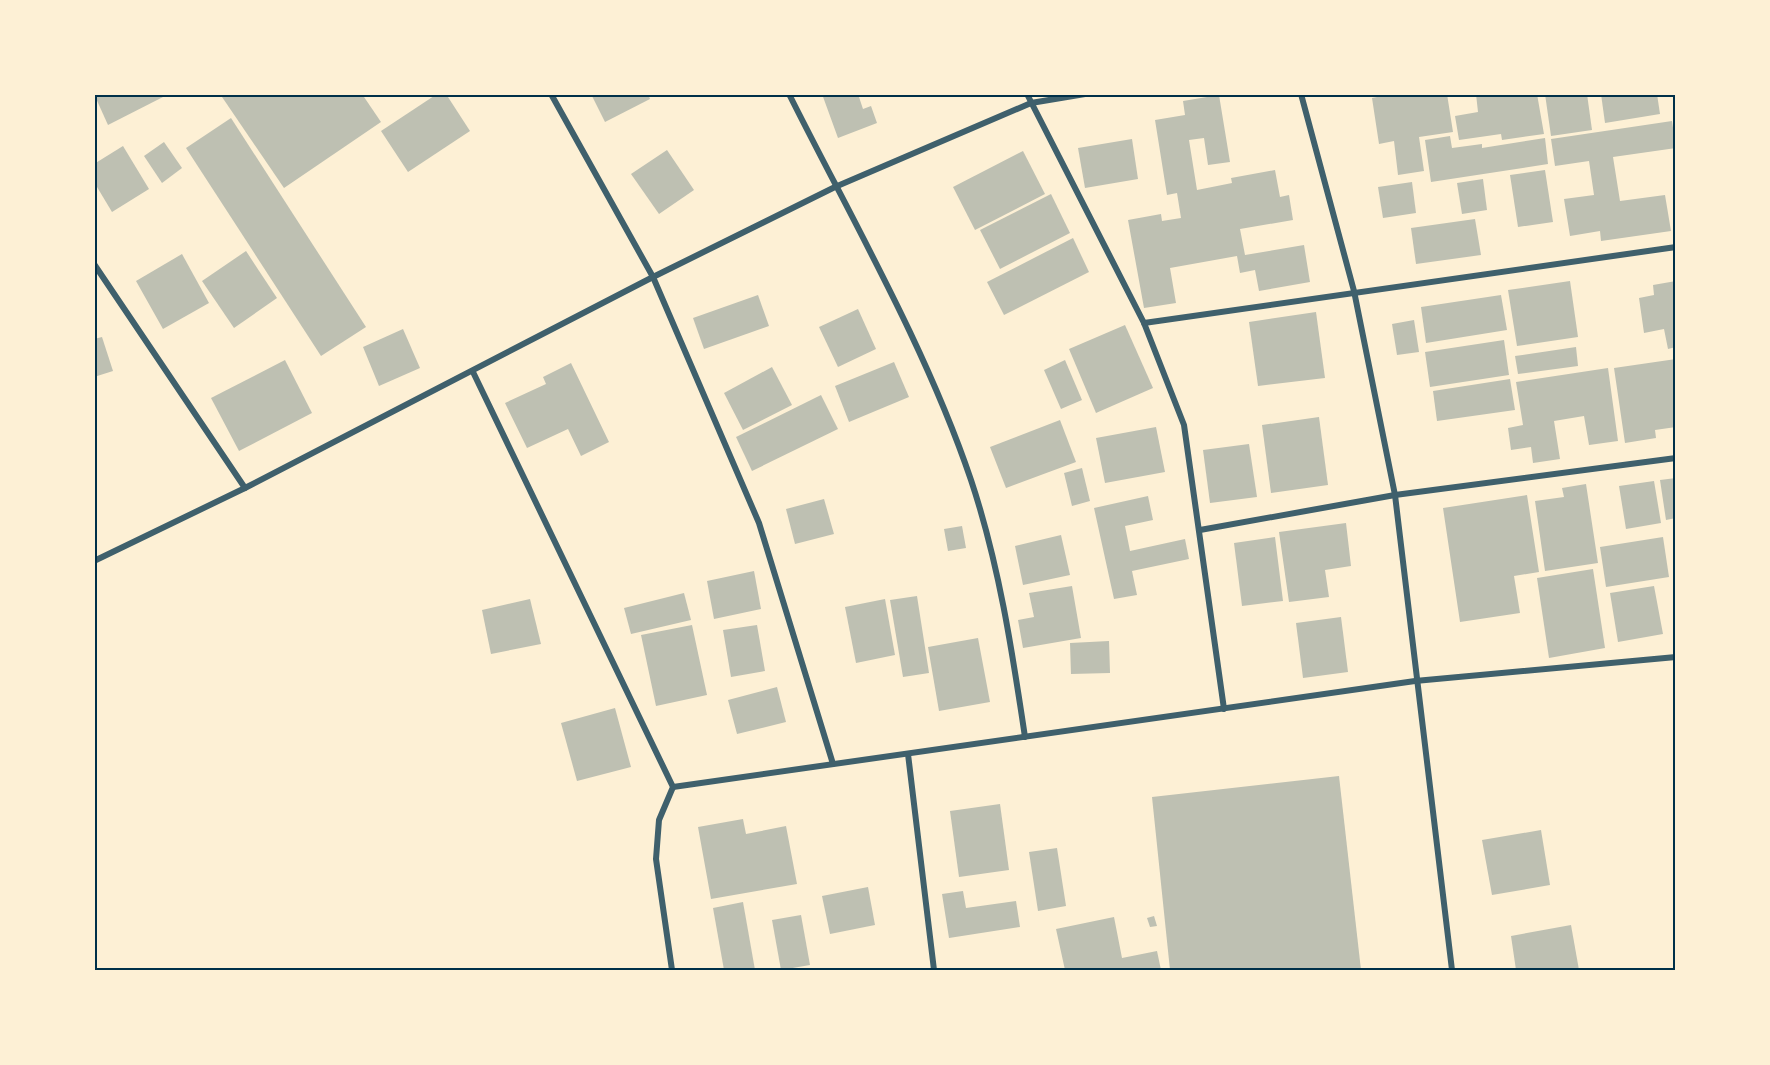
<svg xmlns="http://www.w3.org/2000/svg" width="1770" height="1065" font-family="Inter,sans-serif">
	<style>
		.building { fill: #bec0b2 }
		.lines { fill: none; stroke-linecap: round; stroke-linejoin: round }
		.minor { stroke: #3f606c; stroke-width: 6 }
		.neatline { fill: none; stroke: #003049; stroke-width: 2 }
	</style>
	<rect width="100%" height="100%" fill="#fdf0d5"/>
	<g class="building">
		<path d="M94,94H161L163,97L108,125Z"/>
		<path d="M220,94H362L381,122L284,188Z"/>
		<path d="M437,94H446L470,131L408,172L381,131Z"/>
		<path d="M591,94H648L650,99L605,122Z"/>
		<path d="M822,94H858L863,109L871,106L877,123L838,138Z"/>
		<path d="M1392,94H1447L1453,132L1419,137L1424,171L1398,175L1394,141L1379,144L1372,98Z"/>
		<path d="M1476,94H1537L1544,134L1502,140L1501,134L1459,140L1455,116L1478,112Z"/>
		<path d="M1545,94H1587L1592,130L1551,136Z"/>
		<path d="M1601,94H1657L1660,114L1605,123Z"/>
		<path d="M1219,95L1230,162L1208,165L1204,138L1189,140L1197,190L1232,183L1231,178L1275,170L1280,197L1289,195L1293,220L1240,229L1245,255L1304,245L1310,282L1259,291L1255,270L1240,273L1237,256L1170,268L1176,303L1144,308L1128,220L1161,214L1162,221L1181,218L1177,193L1167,195L1155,120L1185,115L1183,101Z"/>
		<path d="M231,118L366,327L321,356L186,148Z"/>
		<path d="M1672,121L1676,148L1613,157L1620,201L1665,195L1671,231L1601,241L1600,231L1570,236L1564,199L1594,195L1589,161L1555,166L1551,139Z"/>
		<path d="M1450,136L1452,148L1482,144V148L1545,138L1548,164L1431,182L1425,140Z"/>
		<path d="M1132,139L1138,179L1085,188L1078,148Z"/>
		<path d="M164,142L182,168L162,183L144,156Z"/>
		<path d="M123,146L149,189L112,212L94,182V164Z"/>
		<path d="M667,150L694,190L659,214L631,174Z"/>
		<path d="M1023,151L1045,194L975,230L953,187Z"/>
		<path d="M1545,170L1553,222L1518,227L1510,175Z"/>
		<path d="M1483,179L1487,210L1462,214L1457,183Z"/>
		<path d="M1412,182L1416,213L1383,218L1378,187Z"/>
		<path d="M1051,194L1070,233L1000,269L980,230Z"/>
		<path d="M1475,219L1481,255L1416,264L1411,228Z"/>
		<path d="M1073,238L1089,272L1004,315L987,282Z"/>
		<path d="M246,251L277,298L234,328L202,281Z"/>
		<path d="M182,254L209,303L163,329L136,281Z"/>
		<path d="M1570,281L1578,337L1517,346L1508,290Z"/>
		<path d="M1676,281V347L1668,349L1664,329L1644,333L1639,298L1654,295L1653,285Z"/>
		<path d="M758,295L769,326L704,349L693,318Z"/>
		<path d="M1501,295L1507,330L1426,343L1421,307Z"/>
		<path d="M858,309L876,349L838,367L819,327Z"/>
		<path d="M1316,312L1325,378L1258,386L1249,322Z"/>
		<path d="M1414,320L1419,352L1397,355L1392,324Z"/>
		<path d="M1125,325L1153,388L1096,413L1069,349Z"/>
		<path d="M403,329L420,368L379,386L363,347Z"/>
		<path d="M102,337L113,371L94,377V339Z"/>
		<path d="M1504,340L1509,375L1430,387L1425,352Z"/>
		<path d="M1576,347L1578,366L1518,374L1515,356Z"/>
		<path d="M1676,359V427L1655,430L1656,438L1625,443L1614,368Z"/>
		<path d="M285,360L312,413L239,451L211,398Z"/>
		<path d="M1065,360L1082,400L1061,409L1044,370Z"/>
		<path d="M894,362L909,397L849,422L835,386Z"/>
		<path d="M571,363L609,442L581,456L568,429L527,448L505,403L546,384L543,377Z"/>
		<path d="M772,367L792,405L743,430L724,393Z"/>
		<path d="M1608,368L1618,441L1589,445L1584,416L1554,421L1560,459L1533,463L1531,447L1511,450L1508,428L1523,425L1516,382Z"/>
		<path d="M1510,379L1515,410L1437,421L1433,391Z"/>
		<path d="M821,395L838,429L752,471L736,437Z"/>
		<path d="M1319,417L1328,485L1271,493L1262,425Z"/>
		<path d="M1060,420L1076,462L1006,488L990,447Z"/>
		<path d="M1156,427L1165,472L1105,483L1096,438Z"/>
		<path d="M1249,444L1257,497L1210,503L1203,450Z"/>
		<path d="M1082,468L1090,501L1072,506L1064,473Z"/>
		<path d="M1676,478V518L1666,520L1660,480Z"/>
		<path d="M1654,481L1661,523L1626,529L1619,486Z"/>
		<path d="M1586,484L1598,563L1545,571L1535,501L1564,497L1562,488Z"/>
		<path d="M1527,495L1539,572L1514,576L1520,613L1460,622L1443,508Z"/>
		<path d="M1148,496L1153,520L1125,526L1130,551L1185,539L1189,559L1132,571L1137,595L1114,599L1094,508Z"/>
		<path d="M824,499L834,534L795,544L786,509Z"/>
		<path d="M1346,523L1351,566L1325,570L1329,597L1289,602L1279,532Z"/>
		<path d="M962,526L966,548L948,551L944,529Z"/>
		<path d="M1061,535L1070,575L1023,585L1015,546Z"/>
		<path d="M1275,537L1283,601L1242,606L1234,543Z"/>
		<path d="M1663,537L1669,577L1606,587L1600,547Z"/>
		<path d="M1593,569L1605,648L1549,658L1537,578Z"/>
		<path d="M754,571L761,609L714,619L707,581Z"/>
		<path d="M1072,586L1081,638L1023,648L1018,620L1034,617L1029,593Z"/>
		<path d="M1654,586L1663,634L1618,642L1610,593Z"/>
		<path d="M684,593L691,620L631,634L624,608Z"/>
		<path d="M917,596L929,673L903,677L890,600Z"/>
		<path d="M530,599L541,644L491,654L482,610Z"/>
		<path d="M885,599L895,655L856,663L845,607Z"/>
		<path d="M1341,617L1348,672L1303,678L1296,623Z"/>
		<path d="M692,625L707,695L656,706L641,635Z"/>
		<path d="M757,625L765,671L731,677L723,630Z"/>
		<path d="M978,638L990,702L939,711L928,647Z"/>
		<path d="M1109,641L1110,673L1071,674L1070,643Z"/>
		<path d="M777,687L786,722L737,734L728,700Z"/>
		<path d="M615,708L631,767L577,781L561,723Z"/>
		<path d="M1339,776L1361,970H1170L1152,797Z"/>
		<path d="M1000,804L1009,870L959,877L950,811Z"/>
		<path d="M743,819L746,834L786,826L797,884L711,899L698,827Z"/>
		<path d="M1541,830L1550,885L1492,895L1482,840Z"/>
		<path d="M1057,848L1066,906L1038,911L1029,852Z"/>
		<path d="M868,887L875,925L830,934L822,896Z"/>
		<path d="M963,891L966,908L1016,901L1020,927L949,938L942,894Z"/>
		<path d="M743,902L755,970H724L713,908Z"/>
		<path d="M801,915L810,965L781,970L772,920Z"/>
		<path d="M1154,916L1157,926L1150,927L1147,918Z"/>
		<path d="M1114,917L1122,958L1157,951L1161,970H1065L1056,929Z"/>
		<path d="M1571,925L1579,970H1516L1511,936Z"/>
	</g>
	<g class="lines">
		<g class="minor">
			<path d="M551,94L653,277L759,523L833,764"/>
			<path d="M789,94C852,220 926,347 971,480C999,564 1012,650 1025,737"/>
			<path d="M1027,94L1144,323L1184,425L1224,709"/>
			<path d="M1301,94L1354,291L1395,495L1452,970"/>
			<path d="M94,264L245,488"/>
			<path d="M1144,323L1676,247"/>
			<path d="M473,372L673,787L659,820L656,859L672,970"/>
			<path d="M1200,530L1395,495L1676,458"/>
			<path d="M94,561L245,488L653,277L835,187L1031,103L1085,94"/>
			<path d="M908,754L934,970"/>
			<path d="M673,787L1415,681L1676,657"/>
		</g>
	</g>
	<rect width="1770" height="1065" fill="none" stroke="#fdf0d5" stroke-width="192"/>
	<rect x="96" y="96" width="1578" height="873" class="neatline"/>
</svg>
